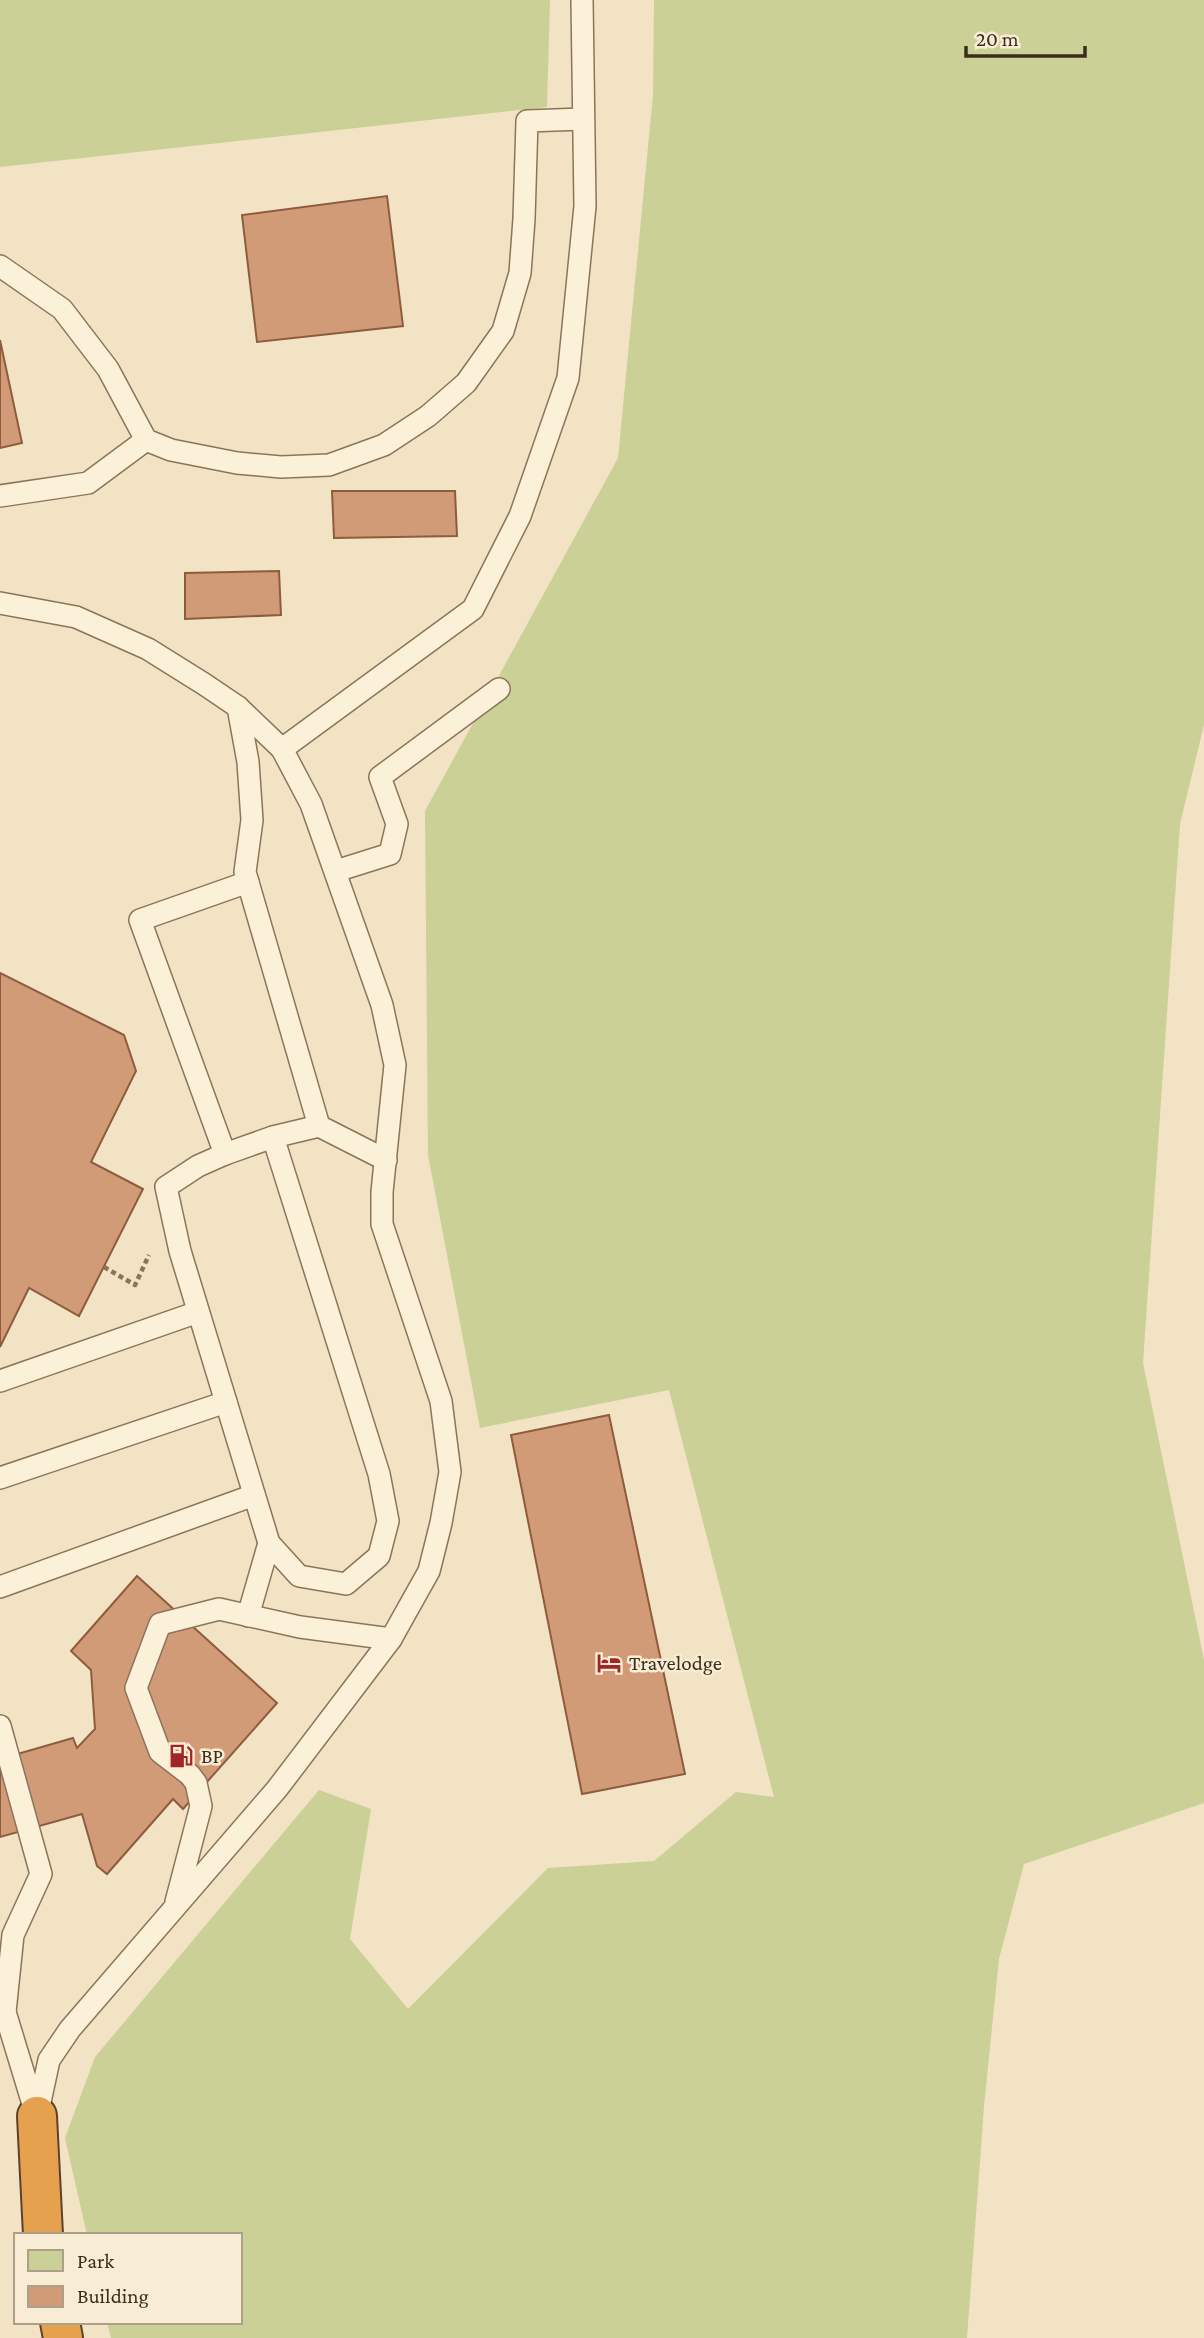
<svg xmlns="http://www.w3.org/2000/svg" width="1204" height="2338" font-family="'Crimson Pro',serif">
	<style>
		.green { fill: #cbd097 }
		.building { fill: #d29b77; stroke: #8e5c3d; stroke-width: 2 }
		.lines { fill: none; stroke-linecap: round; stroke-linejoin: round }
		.lane-casing { stroke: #8d7459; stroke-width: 24 }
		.highway-casing { stroke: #5b422d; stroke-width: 42 }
		.path { stroke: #8d7459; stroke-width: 4.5; stroke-dasharray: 5 3.5; stroke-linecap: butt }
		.lane { stroke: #fbf0d8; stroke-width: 21 }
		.highway { stroke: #e6a14f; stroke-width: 38 }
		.labels { text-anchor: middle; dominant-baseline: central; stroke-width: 5; stroke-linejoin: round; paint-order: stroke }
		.poi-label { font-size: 21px; fill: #3c2c1e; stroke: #f8edd4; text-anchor: start }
	</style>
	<rect width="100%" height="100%" fill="#f1e3c4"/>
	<g class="green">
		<path d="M0,0H550L547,107L0,167Z"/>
		<path d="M654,0H1204V725L1180,824L1143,1363L1204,1660V1803L1024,1864L999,1959L984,2106L967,2338H111L107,2322H240V2235H87L65,2138L95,2057L319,1790L371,1809L350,1939L408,2009L548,1868L654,1861L736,1792L774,1797L669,1390L480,1428L428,1155L425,811L618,458L653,95Z"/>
	</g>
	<g class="building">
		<path d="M387,196L403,326L257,342L242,215Z"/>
		<path d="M0,340L22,443L0,448Z"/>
		<path d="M332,491H455L457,536L334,538Z"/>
		<path d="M279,571L281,615L185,619V573Z"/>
		<path d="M0,973L124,1035L136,1071L91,1162L143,1189L79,1316L29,1288L0,1347Z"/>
		<path d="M609,1415L685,1774L582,1794L511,1435Z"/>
		<path d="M137,1576L277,1703L183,1809L173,1799L107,1874L97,1866L82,1814L0,1837V1759L73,1738L77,1748L95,1729L91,1670L71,1651Z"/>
	</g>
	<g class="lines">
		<g class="lane-casing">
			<g id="lane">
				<path d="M0,266L62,309L108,369L146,440L171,450L237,463L281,467L329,465L384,445L428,416L466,383L503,331L520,273L524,219L527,121L583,119"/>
				<path d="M0,496L88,483L146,440"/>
				<path d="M0,603L76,617L148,649L204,684L238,707L282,749L311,804L382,1005L395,1065L382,1192V1224L441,1401L450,1472L441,1523L429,1571L391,1639L277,1789L70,2029L49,2060L37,2116"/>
				<path d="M238,707L248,762L252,820L245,872L319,1126L386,1160"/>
				<path d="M282,749L473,609L520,516L568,378L585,206L582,0"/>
				<path d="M336,871L390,854L397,824L380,777L499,689"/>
				<path d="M248,882L140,920L225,1154L273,1137L319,1126"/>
				<path d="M225,1154L198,1166L166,1187L180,1251L269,1543L299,1576L346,1584L379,1556L388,1521L379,1474L273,1137"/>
				<path d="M0,1381L198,1312"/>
				<path d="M0,1478L226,1402"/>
				<path d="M0,1587L254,1495"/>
				<path d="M248,1616L269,1543"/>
				<path d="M0,1726L41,1874L13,1935L5,2012"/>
				<path d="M176,1902L201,1806L196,1783L190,1775L160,1752L136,1688L160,1624L219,1609L300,1627L391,1639"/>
				<path d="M0,2002L5,2012L36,2114"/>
			</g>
		</g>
		<g class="highway-casing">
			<g id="highway">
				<path d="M37,2116L43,2235"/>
				<path d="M60,2322L63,2338"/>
			</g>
		</g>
		<path class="path" d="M104,1267L135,1285L149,1255"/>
		<use href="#lane" class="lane"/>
		<use href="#highway" class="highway"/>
	</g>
	<defs>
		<g id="hotel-bare" transform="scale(1.89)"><path d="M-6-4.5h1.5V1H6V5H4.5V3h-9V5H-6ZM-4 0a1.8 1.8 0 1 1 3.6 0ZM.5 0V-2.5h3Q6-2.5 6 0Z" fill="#a12427" stroke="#f8edd4" stroke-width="2.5" paint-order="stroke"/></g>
		<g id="fuel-bare" transform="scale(1.89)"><path d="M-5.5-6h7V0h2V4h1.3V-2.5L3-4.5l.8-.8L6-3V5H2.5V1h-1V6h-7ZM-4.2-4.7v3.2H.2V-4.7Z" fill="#a12427" stroke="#f8edd4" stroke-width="2.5" paint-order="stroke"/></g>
	</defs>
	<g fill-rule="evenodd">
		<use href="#hotel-bare" x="609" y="1663"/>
		<use href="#fuel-bare" x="181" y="1756"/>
	</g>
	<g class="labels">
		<g class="poi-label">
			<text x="629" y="1663">Travelodge</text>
			<text x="201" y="1756">BP</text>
		</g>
	</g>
	<rect x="14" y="2233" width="228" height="91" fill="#f8edd4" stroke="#ada08b" stroke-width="2"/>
	<rect x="28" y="2250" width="35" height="21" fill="#cbd097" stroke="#ada08b" stroke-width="2"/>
	<text x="77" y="2268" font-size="21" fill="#3c2c1e">Park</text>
	<rect x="28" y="2286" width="35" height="21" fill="#d29b77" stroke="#ada08b" stroke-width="2"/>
	<text x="77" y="2303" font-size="21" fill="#3c2c1e">Building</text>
	<path d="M966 46v10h119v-10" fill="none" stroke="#3c2c1e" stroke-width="3.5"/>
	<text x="976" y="46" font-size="21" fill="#3c2c1e" stroke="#f8edd4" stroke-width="5" paint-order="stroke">20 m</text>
</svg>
